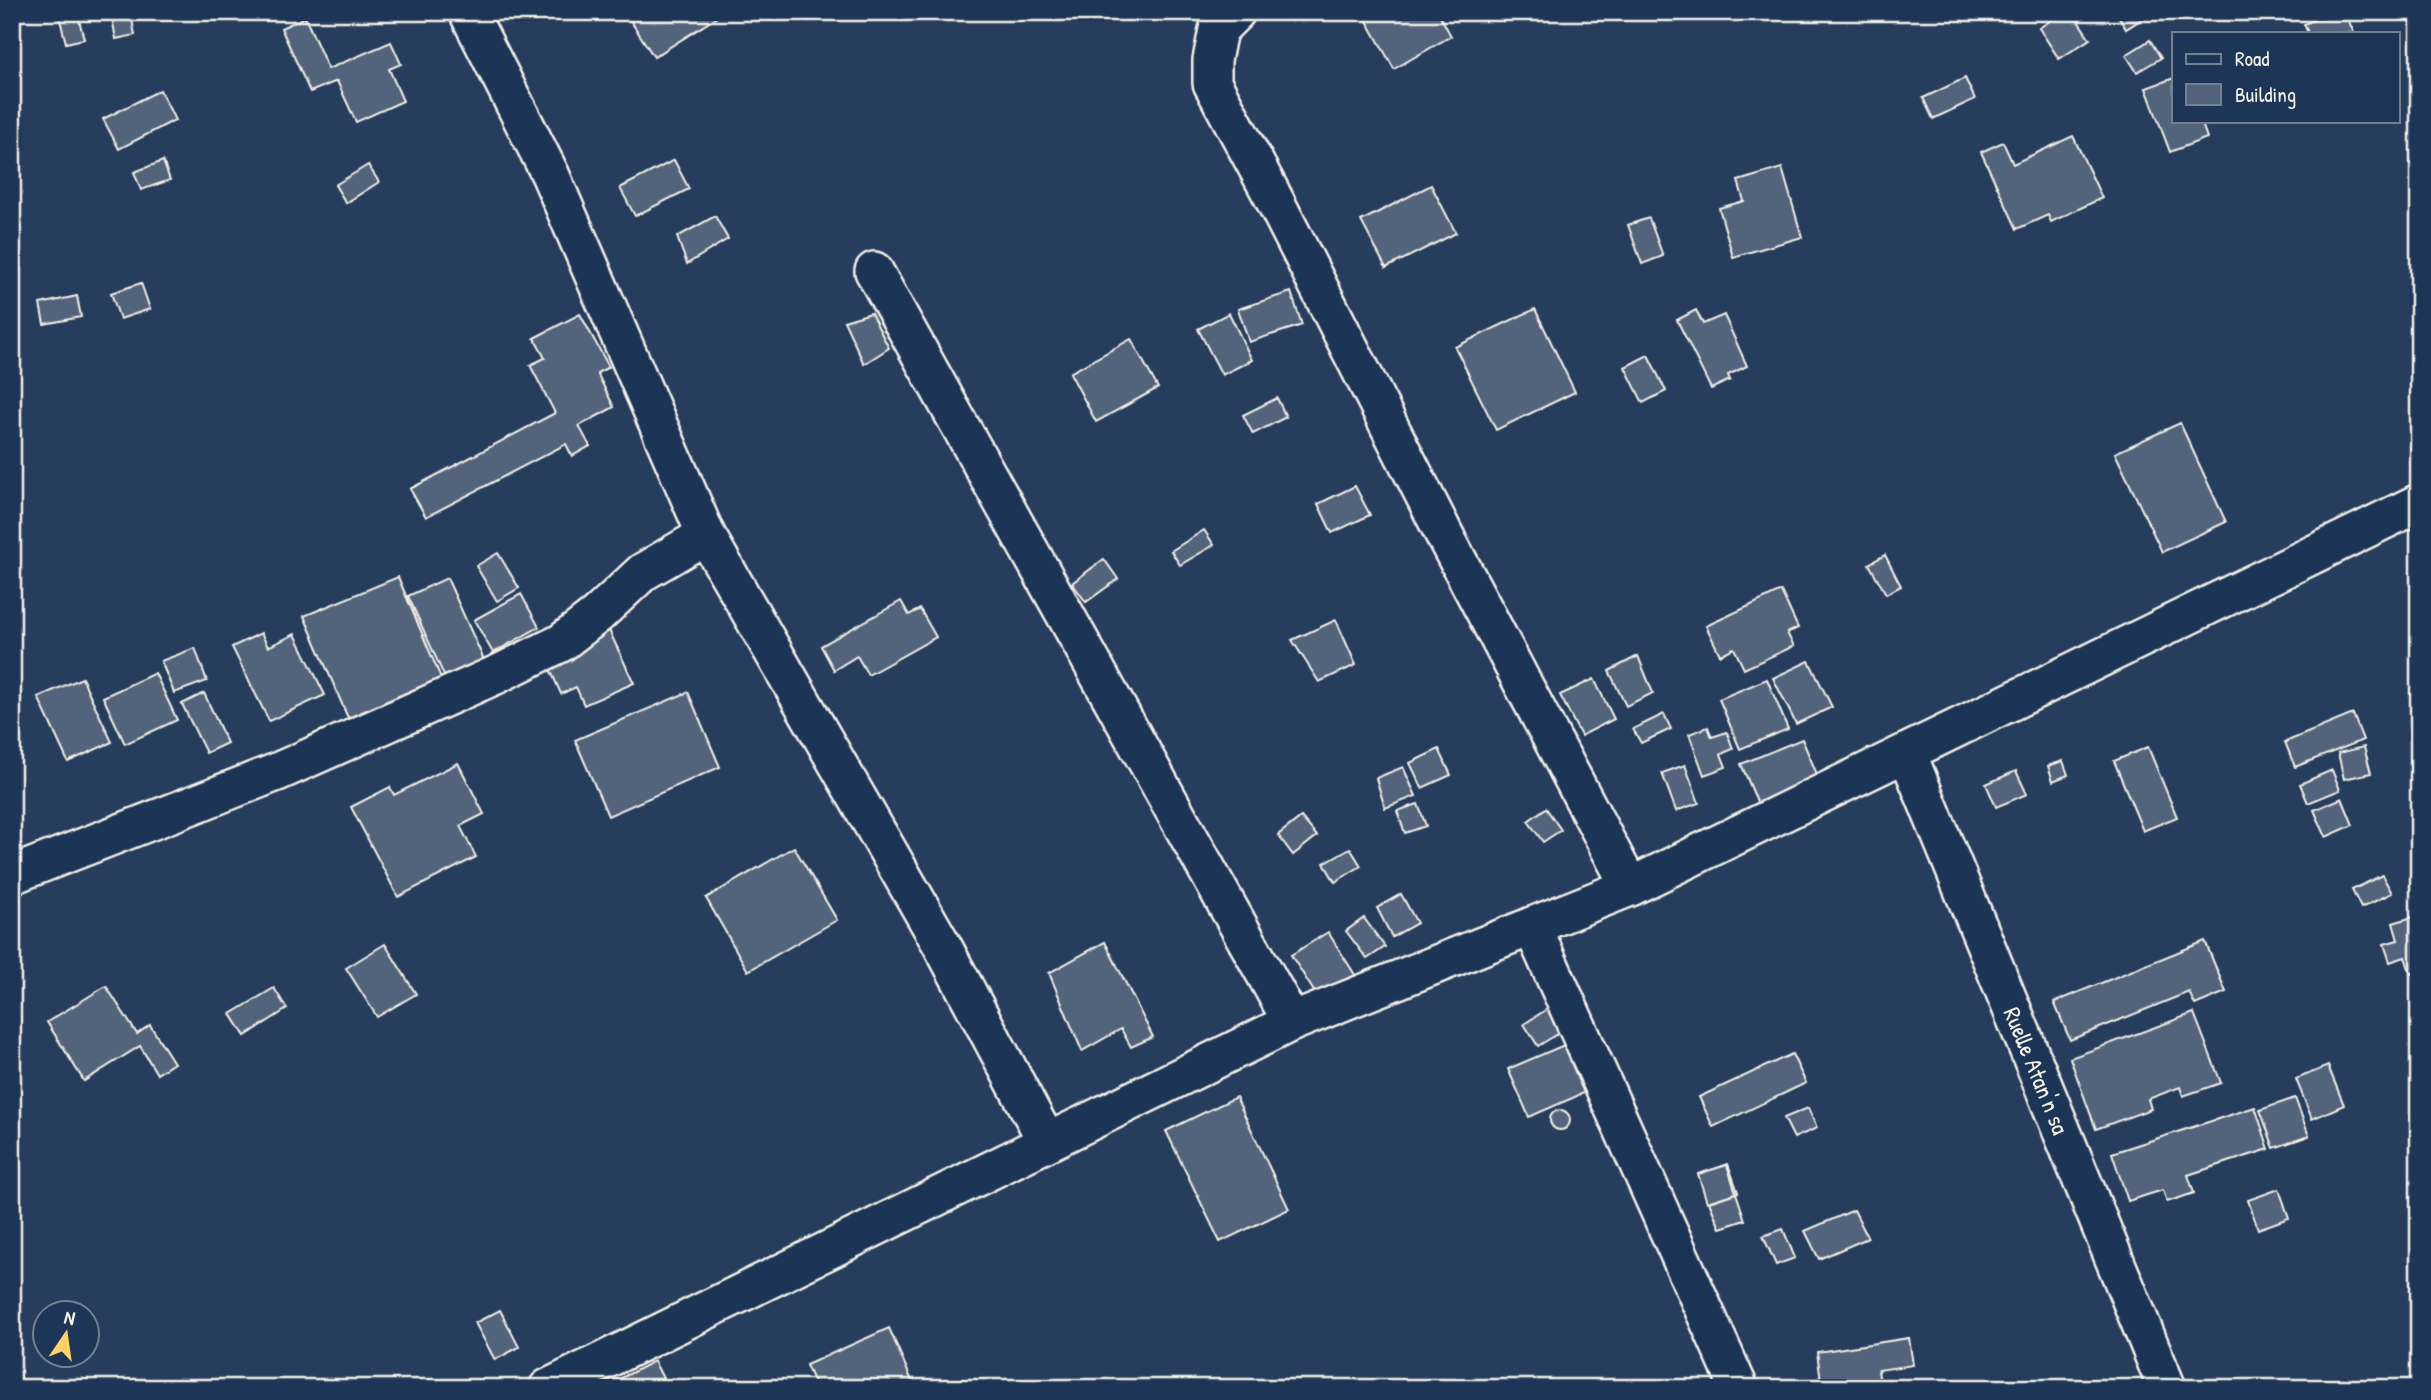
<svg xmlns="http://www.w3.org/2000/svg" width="2431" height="1400" font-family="'Patrick Hand',sans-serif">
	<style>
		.building { fill: #52647b; stroke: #f4f1e8; stroke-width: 2 }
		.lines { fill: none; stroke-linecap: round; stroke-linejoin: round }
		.minor-casing { stroke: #f4f1e8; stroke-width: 42 }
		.minor { stroke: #1d3557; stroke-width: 37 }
		.labels { text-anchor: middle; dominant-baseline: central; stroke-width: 5; stroke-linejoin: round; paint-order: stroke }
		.street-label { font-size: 24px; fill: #f4f1e8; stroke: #1d3557 }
	</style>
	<rect width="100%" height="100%" fill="#263d5d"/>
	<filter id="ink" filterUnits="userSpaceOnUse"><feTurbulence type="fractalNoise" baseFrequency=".0143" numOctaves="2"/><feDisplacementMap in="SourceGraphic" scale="14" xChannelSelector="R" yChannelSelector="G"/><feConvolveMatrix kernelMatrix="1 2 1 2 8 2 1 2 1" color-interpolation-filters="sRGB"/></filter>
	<g filter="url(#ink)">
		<g class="building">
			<path d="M58,12H77L84,39L66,43Z"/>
			<path d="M625,12H725L654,57Z"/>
			<path d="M1362,12H1438L1451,36L1394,69Z"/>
			<path d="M2064,12H2072L2090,39L2059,59L2039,28Z"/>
			<path d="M2116,12H2153L2126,29Z"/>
			<path d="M2333,12H2345L2354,33H2308L2304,24Z"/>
			<path d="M131,14L135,35L116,39L112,18Z"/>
			<path d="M305,17L328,69L391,42L401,64L389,69L403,101L356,122L337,81L310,92L281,28Z"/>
			<path d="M2150,40L2161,58L2137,72L2126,55Z"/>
			<path d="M1965,78L1975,99L1933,119L1923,98Z"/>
			<path d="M2174,78V121H2201L2207,138L2170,152L2146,88Z"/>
			<path d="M160,90L175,120L119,149L103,119Z"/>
			<path d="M2073,136L2102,198L2051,222L2048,215L2017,229L1981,152L2003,142L2013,164Z"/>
			<path d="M674,160L689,189L635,216L620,188Z"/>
			<path d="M163,161L170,180L141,190L134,172Z"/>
			<path d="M368,165L379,182L346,203L335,185Z"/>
			<path d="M1782,168L1802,237L1733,257L1719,208L1744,201L1738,181Z"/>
			<path d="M1431,185L1456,233L1386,268L1361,221Z"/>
			<path d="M715,216L728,239L687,264L677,237Z"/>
			<path d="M1649,218L1663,256L1642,264L1628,225Z"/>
			<path d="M141,283L150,309L120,319L111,293Z"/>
			<path d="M1291,292L1302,325L1249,342L1238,309Z"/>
			<path d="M77,296L81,317L44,324L40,304Z"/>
			<path d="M1535,309L1575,392L1496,430L1455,347Z"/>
			<path d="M1696,310L1703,324L1724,315L1747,366L1728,375L1730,380L1711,389L1677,320Z"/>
			<path d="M871,313L889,348L864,364L844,321Z"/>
			<path d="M1229,313L1252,360L1222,375L1198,329Z"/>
			<path d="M580,314L609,367L597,373L614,407L579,426L590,446L572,456L566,444L426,517L410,489L555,413L530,365L545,358L534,338Z"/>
			<path d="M1131,339L1158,388L1096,422L1070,373Z"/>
			<path d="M1648,355L1666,391L1643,403L1625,367Z"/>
			<path d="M1277,398L1286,417L1253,434L1243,415Z"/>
			<path d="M2180,423L2226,522L2162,552L2115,453Z"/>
			<path d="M1355,486L1370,515L1332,533L1318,504Z"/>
			<path d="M1204,530L1214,545L1180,565L1171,551Z"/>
			<path d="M498,553L519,588L497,601L476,566Z"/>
			<path d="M1885,555L1901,586L1886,594L1869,564Z"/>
			<path d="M1104,559L1118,579L1086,602L1072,583Z"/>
			<path d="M398,577L441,678L348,718L304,616Z"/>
			<path d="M447,578L485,662L446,680L408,596Z"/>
			<path d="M1781,591L1798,628L1787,633L1794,646L1744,669L1734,648L1720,655L1706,626Z"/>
			<path d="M521,594L539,627L493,653L474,620Z"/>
			<path d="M901,601L909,615L920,609L936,637L868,675L857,656L834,670L821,646Z"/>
			<path d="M1336,620L1356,665L1319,682L1292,640Z"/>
			<path d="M607,626L634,683L584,705L576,687L561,694L546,660Z"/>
			<path d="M261,633L268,647L295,634L325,695L269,721L232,647Z"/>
			<path d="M195,648L207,681L174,693L161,661Z"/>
			<path d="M1638,656L1653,693L1626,706L1609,671Z"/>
			<path d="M1809,661L1832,707L1796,724L1773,678Z"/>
			<path d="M155,673L177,720L125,744L103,697Z"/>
			<path d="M82,678L112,742L68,762L38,697Z"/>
			<path d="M1594,679L1614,719L1581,736L1560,695Z"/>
			<path d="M1767,679L1788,729L1740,749L1719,699Z"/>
			<path d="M688,692L720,767L608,816L575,740Z"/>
			<path d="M204,693L227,743L206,753L182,704Z"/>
			<path d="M1664,714L1671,729L1641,743L1633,729Z"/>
			<path d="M2353,714L2363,740L2295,767L2285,742Z"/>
			<path d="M1708,727L1712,737L1727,732L1733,749L1721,754L1726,767L1704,775L1689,734Z"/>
			<path d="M1802,739L1819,779L1758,804L1741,764Z"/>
			<path d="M2148,747L2177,817L2143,831L2114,761Z"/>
			<path d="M2364,747L2371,773L2344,779L2338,753Z"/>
			<path d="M1439,749L1451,775L1422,788L1410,763Z"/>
			<path d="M2063,761L2068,775L2053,781L2048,766Z"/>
			<path d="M458,763L484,814L460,826L476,857L398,897L351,807L390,787L394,795Z"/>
			<path d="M1685,765L1699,803L1676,811L1662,773Z"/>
			<path d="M1403,767L1416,796L1385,808L1376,778Z"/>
			<path d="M2332,770L2340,790L2308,803L2300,784Z"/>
			<path d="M2016,771L2027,794L1996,807L1986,784Z"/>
			<path d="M2342,798L2353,825L2326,837L2314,810Z"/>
			<path d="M1418,804L1426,826L1405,833L1397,811Z"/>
			<path d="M1546,808L1561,830L1543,842L1528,821Z"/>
			<path d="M1301,817L1317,836L1293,855L1278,835Z"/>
			<path d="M794,847L837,920L748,971L706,898Z"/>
			<path d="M1350,848L1361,866L1335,882L1324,863Z"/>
			<path d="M2382,875L2392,893L2361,908L2352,890Z"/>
			<path d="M1401,894L1417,923L1392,937L1377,908Z"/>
			<path d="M2419,915V971L2411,974L2405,957L2390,962L2384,944L2398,940L2393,923Z"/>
			<path d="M1364,918L1385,947L1367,959L1346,931Z"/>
			<path d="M1328,932L1357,978L1320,1001L1291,955Z"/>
			<path d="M2205,941L2226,992L2195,1005L2189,992L2070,1040L2054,1002Z"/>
			<path d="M1105,942L1153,1037L1131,1047L1121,1029L1082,1051L1049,973Z"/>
			<path d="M385,944L416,994L377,1017L346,968Z"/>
			<path d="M106,986L137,1034L150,1025L174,1063L157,1074L140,1046L84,1081L47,1022Z"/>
			<path d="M274,988L287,1009L245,1036L231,1014Z"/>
			<path d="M1552,1006L1566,1029L1538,1046L1524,1024Z"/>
			<path d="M2194,1013L2221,1083L2183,1096L2180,1087L2148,1099L2151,1109L2096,1129L2070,1058Z"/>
			<path d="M1564,1045L1584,1093L1529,1117L1508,1069Z"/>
			<path d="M1792,1054L1806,1083L1713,1127L1699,1097Z"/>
			<path d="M2328,1066L2344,1105L2312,1119L2296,1079Z"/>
			<path d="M1236,1097L1289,1209L1220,1242L1166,1131Z"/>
			<path d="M2295,1098L2309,1136L2274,1148L2260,1110Z"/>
			<path d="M2255,1107L2269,1149L2188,1175L2194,1193L2167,1202L2163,1190L2128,1201L2112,1153Z"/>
			<path d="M1808,1108L1817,1128L1794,1138L1784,1118Z"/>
			<circle cx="1560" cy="1120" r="10"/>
			<path d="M1728,1164L1738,1192L1712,1200L1703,1173Z"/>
			<path d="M1727,1165L1736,1193L1707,1202L1698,1174Z"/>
			<path d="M2279,1189L2289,1218L2258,1229L2248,1200Z"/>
			<path d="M1736,1193L1745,1220L1720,1228L1709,1202Z"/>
			<path d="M1854,1210L1868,1238L1819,1259L1805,1231Z"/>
			<path d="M1783,1229L1795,1258L1776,1265L1763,1236Z"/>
			<path d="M500,1310L519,1347L495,1360L475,1323Z"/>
			<path d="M889,1328L915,1388H816L806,1365Z"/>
			<path d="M1909,1338L1913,1365L1878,1370L1880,1384L1855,1388H1822L1817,1352Z"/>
			<path d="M654,1361L668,1388H602Z"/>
		</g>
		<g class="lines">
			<g class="minor-casing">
				<g id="minor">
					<path d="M468,12L550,174L706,535L942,945L1047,1142"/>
					<path d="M1236,12L1218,30L1212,60V83L1271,193L1445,536L1630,887"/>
					<path d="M874,271L1292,1022"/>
					<path id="s1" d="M1907,753L2167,1388"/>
					<path d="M12,875L277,772L498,674L561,643L597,615L643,572L706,535"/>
					<path d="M1532,926L1739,1388"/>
					<path d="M548,1388L1292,1022L1630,887L2419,503"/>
				</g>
			</g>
			<use href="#minor" class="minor"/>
		</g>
	</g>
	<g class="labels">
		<g class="street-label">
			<text stroke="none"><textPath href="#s1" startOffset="343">Ruelle Atan'n sa</textPath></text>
		</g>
	</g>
	<rect width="2431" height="1400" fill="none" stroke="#1d3557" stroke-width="42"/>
	<rect x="21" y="21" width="2389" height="1358" fill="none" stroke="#f4f1e8" stroke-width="2.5" filter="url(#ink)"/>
	<rect x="2172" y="32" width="228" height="91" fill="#1d3557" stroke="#738091" stroke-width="2"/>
	<rect x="2186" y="54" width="35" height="10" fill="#1d3557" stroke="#738091" stroke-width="2"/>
	<text x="2235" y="66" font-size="21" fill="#f4f1e8">Road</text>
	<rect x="2186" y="84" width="35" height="21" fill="#52647b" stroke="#738091" stroke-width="2"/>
	<text x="2235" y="102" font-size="21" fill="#f4f1e8">Building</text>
	<g transform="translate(66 1334) rotate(13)"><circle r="33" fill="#1d3557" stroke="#738091" stroke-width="2"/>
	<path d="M0-5L12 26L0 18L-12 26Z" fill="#ffd166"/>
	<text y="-10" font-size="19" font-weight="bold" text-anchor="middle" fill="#f4f1e8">N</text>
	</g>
</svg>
